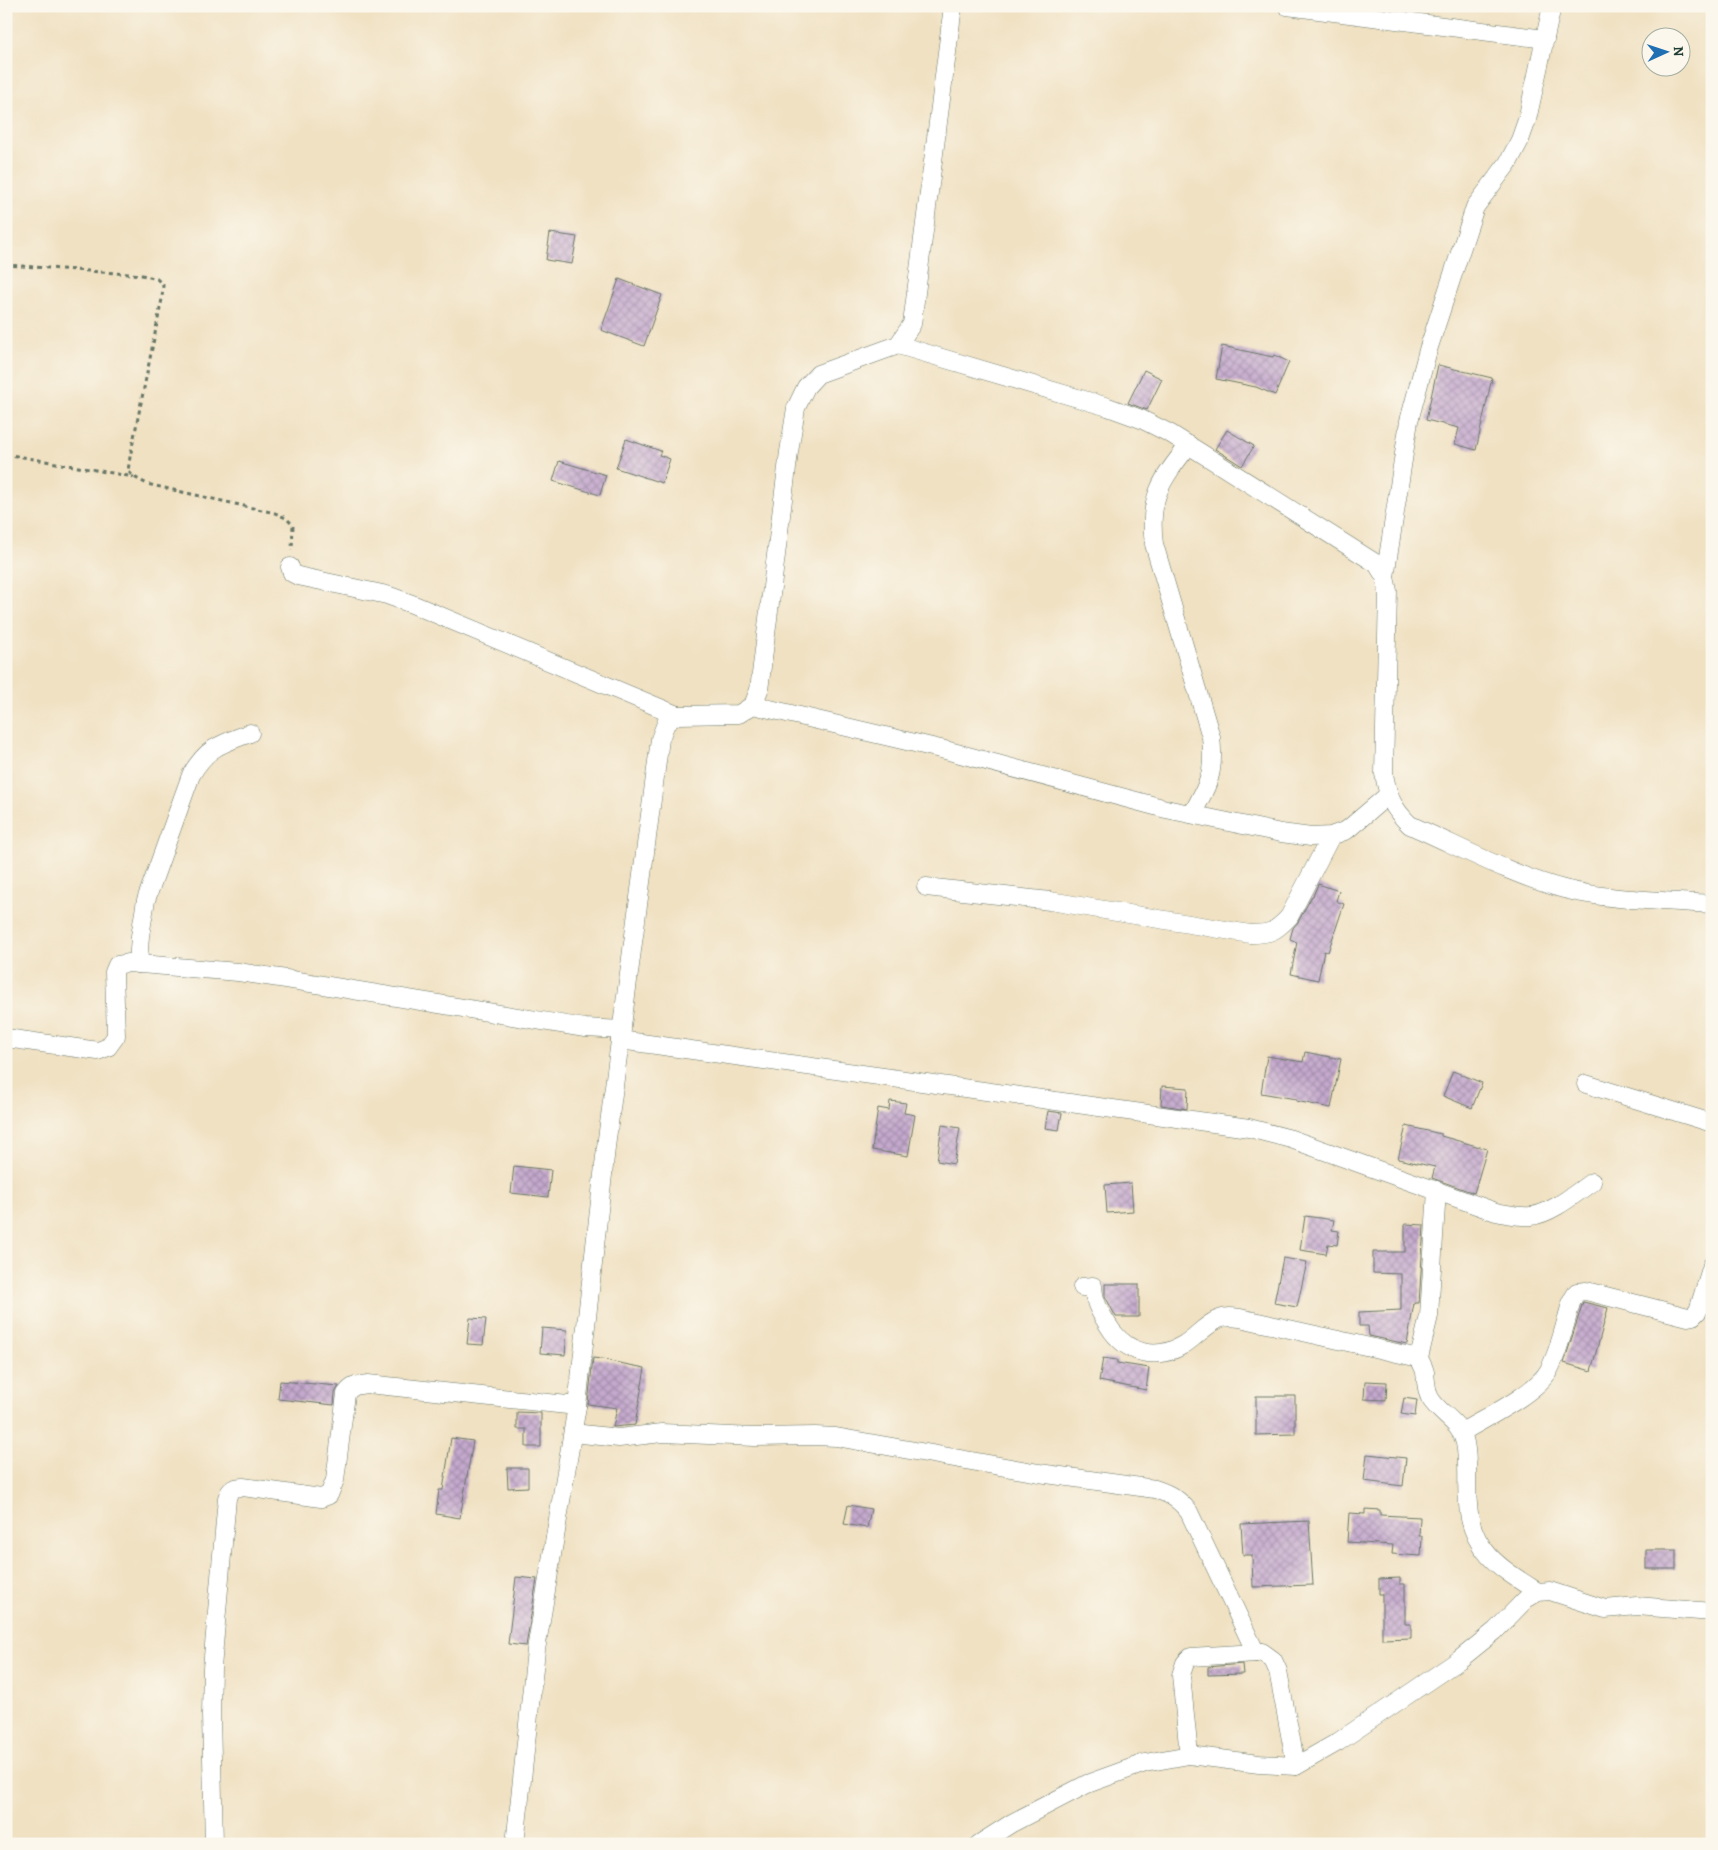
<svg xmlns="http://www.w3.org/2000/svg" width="1718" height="1850" font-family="Alegreya,serif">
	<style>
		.building { fill: url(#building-cross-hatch) }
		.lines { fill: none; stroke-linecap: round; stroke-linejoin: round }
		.street-casing { stroke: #687666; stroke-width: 19 }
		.path { stroke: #687666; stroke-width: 3; stroke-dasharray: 4 4; stroke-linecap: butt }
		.street { stroke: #fff; stroke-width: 18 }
	</style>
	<defs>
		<pattern id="building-cross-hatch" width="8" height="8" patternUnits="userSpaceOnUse" patternTransform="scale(1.25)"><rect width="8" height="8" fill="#c5a9ce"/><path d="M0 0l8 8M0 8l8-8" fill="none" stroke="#9f8ba8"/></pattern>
	</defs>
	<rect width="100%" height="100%" fill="#fbf7ec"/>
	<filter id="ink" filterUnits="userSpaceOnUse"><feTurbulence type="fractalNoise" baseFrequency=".02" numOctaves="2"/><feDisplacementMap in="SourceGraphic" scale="10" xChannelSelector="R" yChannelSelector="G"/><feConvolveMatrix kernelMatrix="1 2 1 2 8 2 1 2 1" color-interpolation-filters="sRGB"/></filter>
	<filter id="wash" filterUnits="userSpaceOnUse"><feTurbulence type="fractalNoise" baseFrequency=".0096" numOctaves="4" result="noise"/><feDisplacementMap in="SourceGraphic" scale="20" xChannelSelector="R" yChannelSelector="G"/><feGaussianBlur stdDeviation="1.12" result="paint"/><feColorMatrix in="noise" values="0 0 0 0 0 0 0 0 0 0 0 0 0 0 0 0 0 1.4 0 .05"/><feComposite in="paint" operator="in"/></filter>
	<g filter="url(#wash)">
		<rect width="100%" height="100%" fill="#f0e1c2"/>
		<g id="blocks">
			<g class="building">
				<path d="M550,233L577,237L572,264L546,260Z"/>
				<path d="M619,279L662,295L644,346L601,330Z"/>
				<path d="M1222,346L1273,357L1274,355L1289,362L1275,395L1256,387L1216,379Z"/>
				<path d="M1438,365L1492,378L1476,450L1455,444L1459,428L1426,420Z"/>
				<path d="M1144,370L1162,379L1147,410L1128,403Z"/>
				<path d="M1227,430L1254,446L1242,466L1215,449Z"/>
				<path d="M626,439L661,451L659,455L670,459L662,483L616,468Z"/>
				<path d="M559,461L606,475L600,495L553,481Z"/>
				<path d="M1318,884L1339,891L1336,901L1344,904L1328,952L1324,951L1318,980L1291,974L1297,942L1290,939L1293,928L1298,922L1312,896H1313Z"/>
				<path d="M1305,1052L1341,1059L1331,1108L1296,1101V1099L1261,1093L1267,1056L1303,1062Z"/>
				<path d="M1453,1071L1482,1083L1472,1108L1443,1096Z"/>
				<path d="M1162,1086L1188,1088L1187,1109L1161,1105Z"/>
				<path d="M890,1101L906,1103L904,1113L915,1115L908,1156L872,1150L878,1108L889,1110Z"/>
				<path d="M1048,1111L1062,1113L1059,1130L1045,1128Z"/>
				<path d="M942,1125L960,1128L954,1164L937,1161Z"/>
				<path d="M1406,1126L1441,1134V1136L1487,1149L1474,1193L1432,1178L1435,1167L1398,1159Z"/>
				<path d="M514,1166L551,1170L548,1197L511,1193Z"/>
				<path d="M1131,1183L1133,1211L1107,1213L1105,1185Z"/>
				<path d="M1305,1216L1334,1220L1332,1230L1339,1231L1337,1245L1328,1244L1326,1254L1300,1250Z"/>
				<path d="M1405,1224L1424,1225L1419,1303H1414L1407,1344L1369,1336L1368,1326H1359V1312L1401,1310V1274L1373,1273V1252H1405Z"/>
				<path d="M1283,1258L1307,1262L1297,1307L1274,1303Z"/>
				<path d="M1105,1284H1139V1317H1116L1105,1296Z"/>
				<path d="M1583,1302L1608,1308L1591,1371L1564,1363Z"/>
				<path d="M470,1318L486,1319L483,1345L467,1344Z"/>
				<path d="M542,1328L567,1330L565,1355L540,1353Z"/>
				<path d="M593,1358L609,1360V1361L645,1368L635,1425L613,1427L617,1408L588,1404Z"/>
				<path d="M1103,1358L1117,1360V1363L1149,1368L1146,1390L1099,1381Z"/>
				<path d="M280,1381L339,1386L335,1393L334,1405L278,1399Z"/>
				<path d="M1365,1381L1387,1382L1386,1400L1364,1399Z"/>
				<path d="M1256,1396H1295V1434L1256,1435Z"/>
				<path d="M1404,1398L1417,1400L1415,1416L1401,1414Z"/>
				<path d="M517,1412L541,1413V1447H526V1429H517Z"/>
				<path d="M451,1438L473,1441L460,1518L436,1514L439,1490H443Z"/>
				<path d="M1367,1454L1406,1458L1403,1486L1364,1481Z"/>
				<path d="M507,1468H528V1487L508,1488Z"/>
				<path d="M848,1505L871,1509L867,1528L844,1524Z"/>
				<path d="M1365,1509L1380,1510V1515L1420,1517L1419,1536H1422L1421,1556L1392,1554L1393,1545L1347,1542L1349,1513L1365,1514Z"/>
				<path d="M1309,1521L1313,1585L1253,1587L1252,1555H1243L1241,1524Z"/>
				<rect x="1646" y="1550" width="30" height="19"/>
				<path d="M516,1577L537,1579L526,1646L508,1644Z"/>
				<path d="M1400,1578V1584H1405V1624H1411V1638L1382,1639V1594H1379V1579Z"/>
				<path d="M1242,1664L1243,1674L1208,1675V1667Z"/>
			</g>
		</g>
	</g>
	<g filter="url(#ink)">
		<use href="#blocks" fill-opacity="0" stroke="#687666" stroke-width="1"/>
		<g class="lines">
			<g class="street-casing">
				<g id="street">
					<path d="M1287,6L1545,39"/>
					<path d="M898,345L1108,407L1141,419L1171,434L1377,564L1385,577L1388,591L1384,774C1388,796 1392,808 1410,825C1460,847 1511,875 1564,889C1611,901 1664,900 1712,904"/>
					<path d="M1189,445C1161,480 1148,498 1154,544L1211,737C1215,772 1209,784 1192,814"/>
					<path d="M290,567L292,573L298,576L387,595L412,604L677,715"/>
					<path d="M1385,577L1409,421L1428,350L1475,207L1508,163L1520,140L1527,120L1552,6"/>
					<path d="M753,705L949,751L1166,809L1281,833L1311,837L1331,836L1347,830L1388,795"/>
					<path d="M926,887L1050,901L1250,934C1270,934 1275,932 1289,917L1331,836"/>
					<path d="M138,964L140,936L146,900L191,775C207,747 221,744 250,733"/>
					<path d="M6,1038L98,1051L108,1047L116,1036L114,972L117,965L128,963L238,972L286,979L585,1028L622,1030"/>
					<path d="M620,1040L1249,1128L1291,1139L1496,1212C1507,1214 1519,1217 1531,1216C1551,1214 1576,1193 1592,1182"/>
					<path d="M1586,1084L1712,1123"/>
					<path d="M1437,1190L1429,1316L1419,1358C1421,1363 1424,1367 1425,1372C1426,1381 1426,1390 1430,1398C1440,1415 1461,1422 1465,1443C1469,1462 1466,1484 1468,1504C1471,1552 1502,1569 1538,1592"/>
					<path d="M1082,1287L1093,1286C1094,1304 1102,1316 1112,1331C1130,1355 1158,1360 1183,1345C1195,1338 1204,1326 1217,1320C1224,1316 1232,1317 1240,1318L1419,1358"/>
					<path d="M1462,1432C1485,1418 1537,1393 1549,1370C1560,1349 1565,1323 1572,1300L1577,1292L1586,1291L1688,1317L1693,1316L1698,1311L1712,1265"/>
					<path d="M573,1433L619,1438L662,1433L755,1437L815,1436L836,1437L1039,1473L1155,1489C1170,1494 1179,1499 1189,1512L1256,1653L1262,1652L1273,1660L1278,1671L1296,1766"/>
					<path d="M1189,1755L1181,1675L1185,1663L1191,1657L1256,1653"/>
					<path d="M214,1844L211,1715L212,1668L227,1498C230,1489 234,1487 243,1487L321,1498L329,1495L335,1480L346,1394C352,1385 358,1385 368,1384L577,1406"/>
					<path d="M515,1844L536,1650L577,1406L607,1139L660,739L666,723L677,715L739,714L753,705L759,690L789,452L796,408L806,387L818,374L898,345L912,324L953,6"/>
					<path d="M979,1844L1012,1823L1087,1784L1145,1763L1189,1755L1259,1764L1296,1766L1338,1742L1459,1660L1495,1631L1526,1599L1538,1592L1550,1591L1605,1609L1637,1606L1712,1612"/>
				</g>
			</g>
			<g class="path">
				<path d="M6,263L8,265L142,275L157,279L163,285L162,299L130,457L128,471L134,477L147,484L275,513L286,518L293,525L292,550"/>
				<path d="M6,454L134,477"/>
			</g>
			<use href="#street" class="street"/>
		</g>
	</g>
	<rect width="1718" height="1850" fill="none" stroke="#fbf7ec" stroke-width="25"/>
	<g transform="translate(1666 52) rotate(87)"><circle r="24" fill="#fbf7ec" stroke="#a3ada2"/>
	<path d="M0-4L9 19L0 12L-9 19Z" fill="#1f6fb2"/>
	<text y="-8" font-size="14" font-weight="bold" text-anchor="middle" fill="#1f3d34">N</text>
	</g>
</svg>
